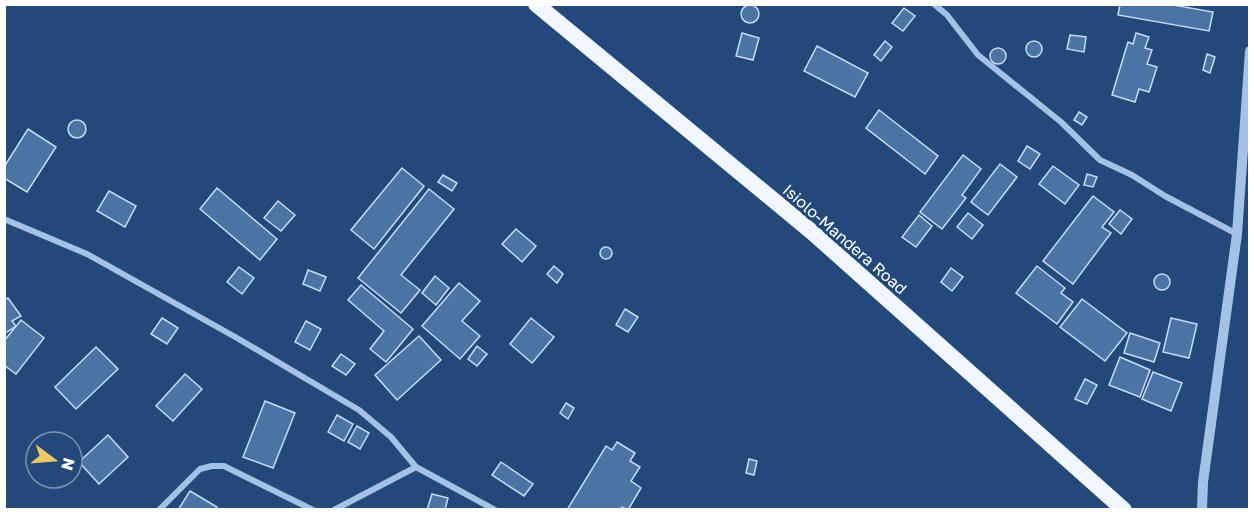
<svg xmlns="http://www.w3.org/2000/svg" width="1254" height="514" font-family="'Golos Text',sans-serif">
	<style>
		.building { fill: #4b73a3; stroke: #c7dbf4; stroke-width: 1.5 }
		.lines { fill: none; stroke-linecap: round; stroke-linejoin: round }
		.minor { stroke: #a4c2e5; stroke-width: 6 }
		.tertiary { stroke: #a4c2e5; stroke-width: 10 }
		.trunk { stroke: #f2f6fe; stroke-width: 16 }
		.labels { text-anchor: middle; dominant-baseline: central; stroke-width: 6; stroke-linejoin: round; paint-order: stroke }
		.street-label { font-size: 16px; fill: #fff; stroke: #224979 }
	</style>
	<rect width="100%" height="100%" fill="#224979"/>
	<g class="building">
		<path d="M1120,4H1168L1213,12L1209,31L1118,15Z"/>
		<circle cx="750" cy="14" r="9"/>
		<path d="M904,8L915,16L903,31L892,23Z"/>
		<path d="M742,33L759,38L753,60L736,56Z"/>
		<path d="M1136,33L1149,37L1145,48L1152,50L1147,64L1157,67L1149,92L1139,89L1135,102L1112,95L1128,42L1133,44Z"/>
		<path d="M1070,35L1086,37L1084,52L1067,49Z"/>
		<circle cx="1034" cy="49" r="8"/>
		<path d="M885,41L892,47L881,61L874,55Z"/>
		<path d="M817,46L868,73L855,97L804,71Z"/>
		<circle cx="998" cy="56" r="8"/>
		<path d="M1207,54L1215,57L1210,73L1203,70Z"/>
		<path d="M879,110L938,156L925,174L866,128Z"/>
		<path d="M1079,112L1087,117L1082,125L1074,120Z"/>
		<circle cx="77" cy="129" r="9"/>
		<path d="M28,129L56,147L27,192L4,178V167Z"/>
		<path d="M1027,146L1040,154L1030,169L1018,161Z"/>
		<path d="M963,155L981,169L962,195L966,198L942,229L920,212Z"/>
		<path d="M1000,164L1017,177L988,215L971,202Z"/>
		<path d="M1053,166L1079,185L1065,204L1039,184Z"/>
		<path d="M402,168L424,186L374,249L351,230Z"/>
		<path d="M1087,174L1097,177L1093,187L1084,185Z"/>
		<path d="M443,175L457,183L452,191L438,182Z"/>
		<path d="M217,188L277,239L260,260L200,209Z"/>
		<path d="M429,189L454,209L401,275L420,290L401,313L358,278Z"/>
		<path d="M109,191L136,206L125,227L97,211Z"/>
		<path d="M1093,196L1114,212L1102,227L1111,233L1073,284L1043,261Z"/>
		<path d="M278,201L295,215L281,231L264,218Z"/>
		<path d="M1120,210L1132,219L1121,234L1109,224Z"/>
		<path d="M968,213L983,225L972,239L957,227Z"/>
		<path d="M919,215L932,226L916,247L902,237Z"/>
		<path d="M516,229L536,246L522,262L502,244Z"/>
		<circle cx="606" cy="253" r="6"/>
		<path d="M554,266L563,274L557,283L547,274Z"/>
		<path d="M1037,266L1065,288L1061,293L1073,302L1057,324L1016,293Z"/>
		<path d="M239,267L254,278L242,294L227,282Z"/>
		<path d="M951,268L963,277L952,291L941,282Z"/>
		<path d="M308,270L326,277L320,291L303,284Z"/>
		<circle cx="1162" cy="282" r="8"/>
		<path d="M435,276L449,288L436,305L422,293Z"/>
		<path d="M459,283L480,301L462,321L480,336L460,359L422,326Z"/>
		<path d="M361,285L413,329L386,362L370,349L384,331L348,300Z"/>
		<path d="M8,298L21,316L12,321L16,326L4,334V300Z"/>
		<path d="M1082,299L1127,333L1105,361L1060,327Z"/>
		<path d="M625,309L638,317L628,332L616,325Z"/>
		<path d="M162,318L178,328L167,344L151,334Z"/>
		<path d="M531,318L554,337L532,363L510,344Z"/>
		<path d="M1171,318L1197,324L1189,358L1163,352Z"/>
		<path d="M21,320L44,338L16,374L4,365V341Z"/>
		<path d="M306,321L321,329L310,350L295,342Z"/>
		<path d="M1130,333L1160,343L1154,362L1124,353Z"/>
		<path d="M419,336L441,360L397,400L375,375Z"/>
		<path d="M477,346L487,354L477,366L468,359Z"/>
		<path d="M96,347L118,369L76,409L55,387Z"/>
		<path d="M341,354L355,364L346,375L332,366Z"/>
		<path d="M1120,357L1150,370L1140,397L1109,385Z"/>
		<path d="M1153,372L1182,383L1171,411L1142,399Z"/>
		<path d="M185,374L202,389L173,421L156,406Z"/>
		<path d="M1085,379L1097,385L1087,404L1075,399Z"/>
		<path d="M265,401L295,413L273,468L243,457Z"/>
		<path d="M566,403L574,408L568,419L560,413Z"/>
		<path d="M337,415L353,424L344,441L328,432Z"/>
		<path d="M357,426L369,433L360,449L348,442Z"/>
		<path d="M108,435L128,457L99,484L79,462Z"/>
		<path d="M617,442L635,453L630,461L640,467L631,481L641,488L628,510L622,507L621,510H567L606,446L612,450Z"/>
		<path d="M749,459L757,461L754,475L746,473Z"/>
		<path d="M501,462L533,484L524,496L492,475Z"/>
		<path d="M190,491L217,507L215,510H178Z"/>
		<path d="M432,494L448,498L445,510H427Z"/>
	</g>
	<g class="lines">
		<g class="minor">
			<path d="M934,4L947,15L978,55L1061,122L1100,160L1132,175L1165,196L1237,234"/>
			<path d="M4,219L87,254L237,338L359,410L391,437L416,467L495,510"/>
			<path d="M159,510L200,469L212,466H224L313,510"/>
			<path d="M334,510L416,467"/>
		</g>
		<path class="tertiary" d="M1202,510L1203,482L1237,234L1250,51"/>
		<path class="trunk" d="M536,4L812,232L1124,510"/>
	</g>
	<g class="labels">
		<g class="street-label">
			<text transform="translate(845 239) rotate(41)">Isiolo-Mandera Road</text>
		</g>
	</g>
	<rect width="1254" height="514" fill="none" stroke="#ffffff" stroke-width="12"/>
	<g transform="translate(54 460) rotate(106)"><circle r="28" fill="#224979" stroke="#7a92af" stroke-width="1.5"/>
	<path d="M0-4.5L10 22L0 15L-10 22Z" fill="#f0c766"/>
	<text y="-9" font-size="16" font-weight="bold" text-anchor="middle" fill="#ffffff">N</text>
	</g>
</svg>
